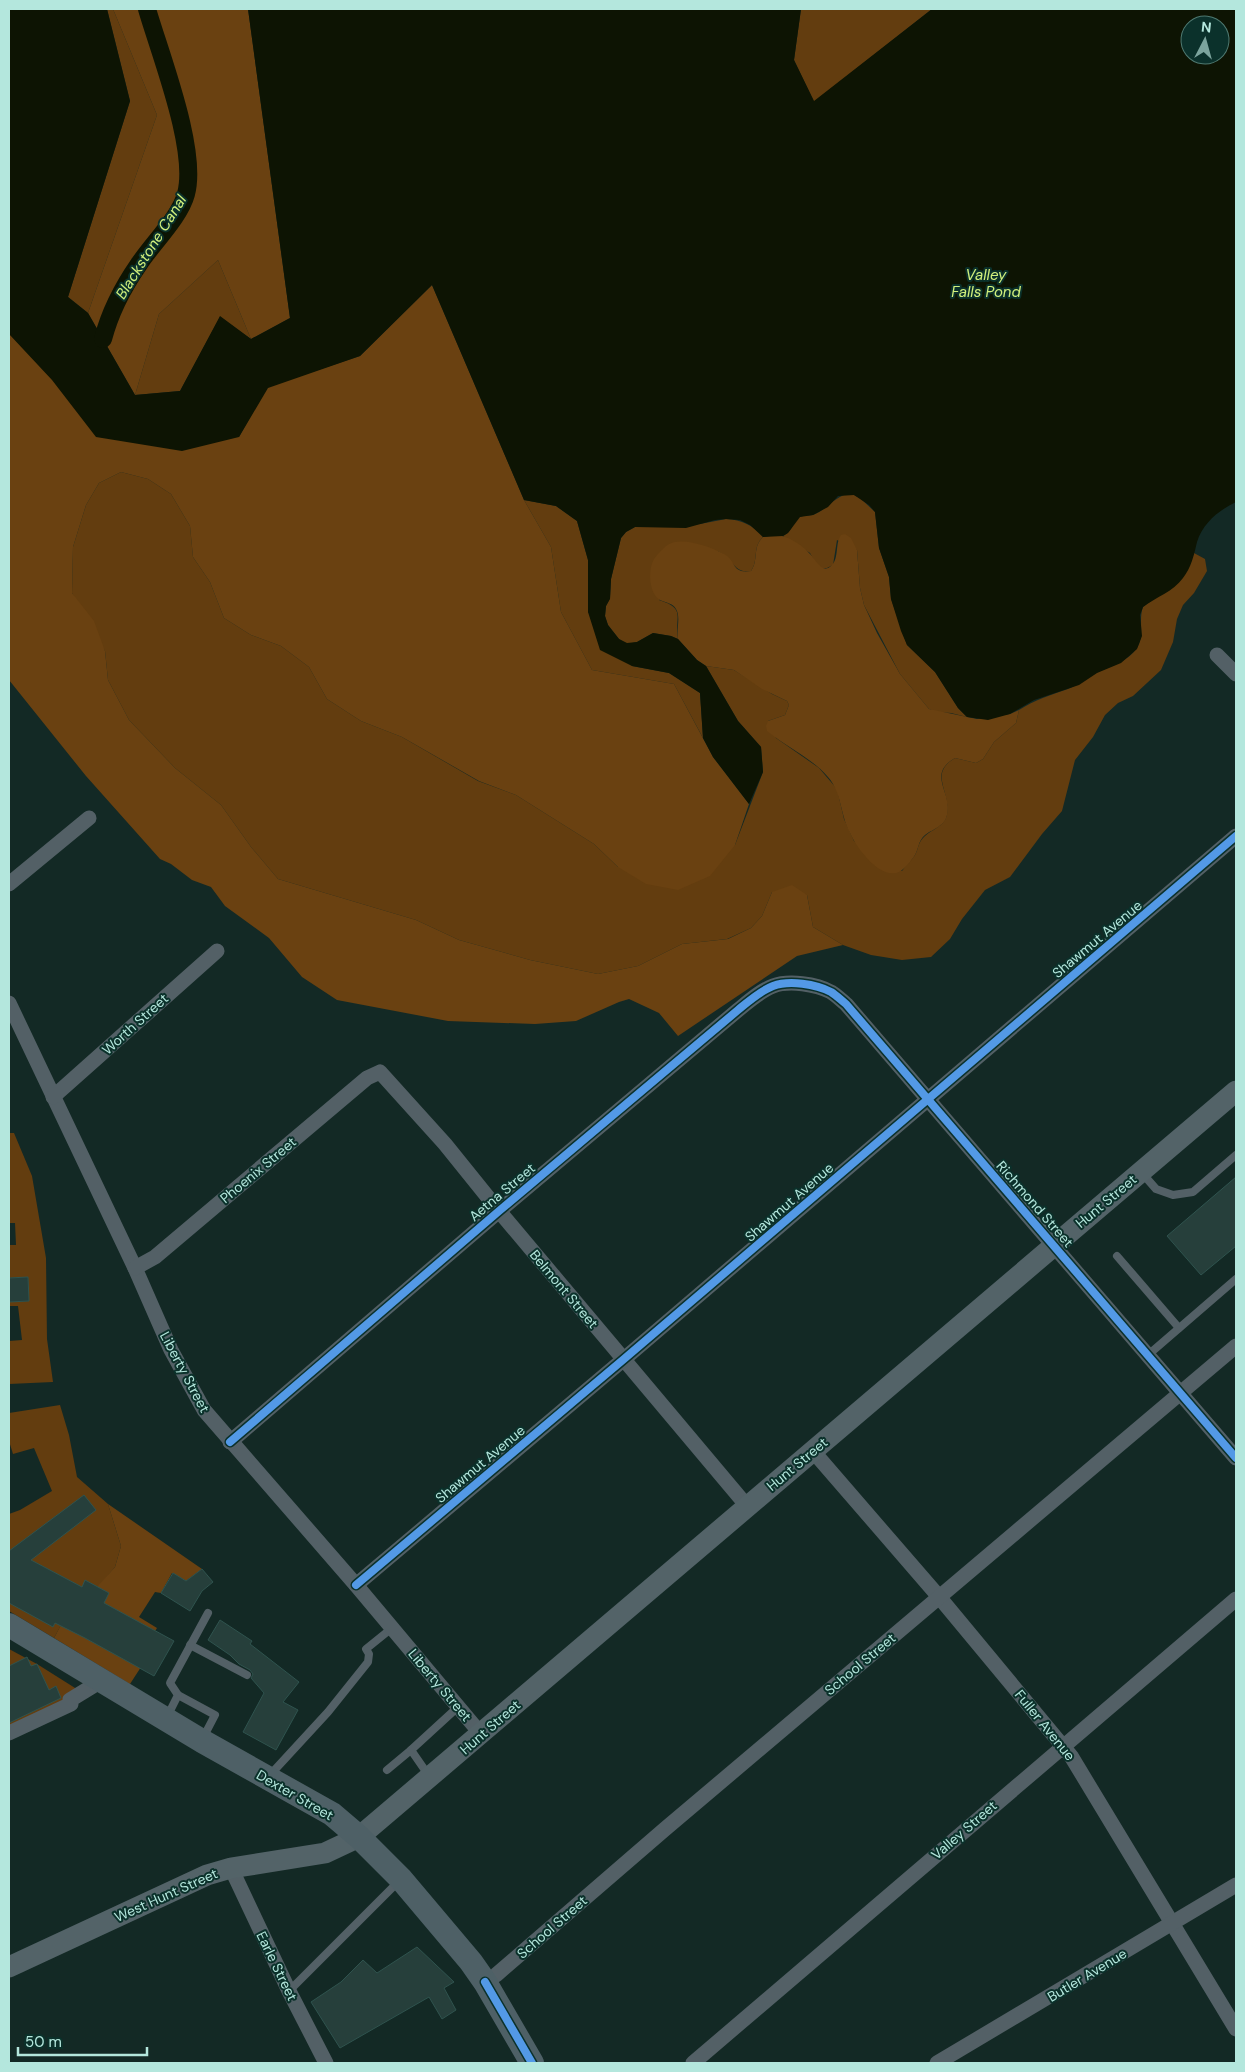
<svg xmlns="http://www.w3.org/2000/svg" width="1245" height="2072" font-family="'DM Sans',sans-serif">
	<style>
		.green { fill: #633d0f }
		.forest { fill: #6a4111 }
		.water { fill: #0d1403; fill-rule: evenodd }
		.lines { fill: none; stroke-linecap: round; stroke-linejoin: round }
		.canal { stroke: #0d1403; stroke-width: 18 }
		.building { fill: #263f3b; stroke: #2f534e }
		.service { stroke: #536066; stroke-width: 8 }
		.minor { stroke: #536066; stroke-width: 15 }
		.secondary { stroke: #536368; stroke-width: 21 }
		.primary { stroke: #4e6066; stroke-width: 24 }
		.cycleway-casing { stroke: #0b312b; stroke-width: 11 }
		.cycleway { stroke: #5399e6; stroke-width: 8 }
		.labels { text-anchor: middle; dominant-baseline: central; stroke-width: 4; stroke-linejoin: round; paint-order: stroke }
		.street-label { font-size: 14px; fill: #b4e7dd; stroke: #0b312b }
		.water-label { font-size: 15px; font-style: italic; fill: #d1f07c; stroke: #0b312b }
	</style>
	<rect width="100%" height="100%" fill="#132925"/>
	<g class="green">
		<path d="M107,9H113L157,115L88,313L68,297L130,101Z"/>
		<path d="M801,9H932L814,102L794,60Z"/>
		<path d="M218,260L251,339L220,317L180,391L135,395L159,314Z"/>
		<path d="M121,472L148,479L171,494L190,526L193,557L210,582L224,618L251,635L281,646L309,667L327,699L361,721L402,737L478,781L516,795L594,844L618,867L735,845L763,772L761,747L738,721L706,666L734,670L772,694L787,701L789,705L785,715L768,721L776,738L819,768L837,789L844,819L854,841L902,871C906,865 911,861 915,855C918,850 918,843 923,838C931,829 945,827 947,814C951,791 928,774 955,758L976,763L983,759L994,742L1016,723L1019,710C1035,700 1050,695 1068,689C1079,685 1088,677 1098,672C1112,666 1128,661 1137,648C1145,635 1138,621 1143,607C1169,587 1182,589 1194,553L1205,559L1207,571L1194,593L1183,605L1177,619L1173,642L1161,670L1133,696L1118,703L1105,715L1093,737L1075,760L1062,811L1042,834L1010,877L985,890L962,919L950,939L931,957L902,960L871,955L843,945L813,927L807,895L772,892L762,916L751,928L727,939L682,944L638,966L598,974L530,960L459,940L416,920L278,879L251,847L221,805L175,768L129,720L108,680L105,651L72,593L73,547L86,505L99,483Z"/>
		<path d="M847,494L854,495L860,498L875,512L879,548L889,577L891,599L907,645L935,672L958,708L967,717L951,713L937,712L929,709L900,674L864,605L860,588L857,550L837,540L833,565L827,568H822L816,564L810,553L783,536C794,530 791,524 798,518C802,515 808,516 813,515C826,510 833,498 847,494Z"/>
		<path d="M524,500L556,506L577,521L588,560V612L632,666L669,673L700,693L703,738L674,684L592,670L561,612L551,547Z"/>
		<path d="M726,519C742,520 753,525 763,537C752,547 759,560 751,571C733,574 733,557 717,551L659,600C687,609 674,617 678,639L671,636L653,633L637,642L627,644L619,639L608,625L605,616L606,606L610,598L611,579L621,538L626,532L635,527L700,524Z"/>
		<path d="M9,1133H14L32,1176L46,1258L47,1339L53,1382L9,1384V1341L22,1340L18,1306H9V1302L29,1301L28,1277L9,1278V1245H16L15,1223H9Z"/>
		<path d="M60,1405L69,1435L77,1477L108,1504L121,1546L115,1567L100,1585L97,1587L85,1581L54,1638L9,1611V1514L20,1510L52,1491L34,1448L13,1454L9,1441V1413Z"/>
		<path d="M9,1649L37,1664L83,1693L9,1730Z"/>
	</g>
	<g class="forest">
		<path d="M113,9H248L290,318L251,339L218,260L159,314L135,395L88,313L157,115Z"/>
		<path d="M432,285L524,500L551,547L561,612L592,670L674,684L713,757L749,804L735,845L710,876L678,890L646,884L618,867L594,844L516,795L479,781L402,737L361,721L327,699L309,667L281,646L251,635L224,618L210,582L193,557L190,526L171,494L148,479L121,472L99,483L86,505L73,547L72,593L94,621L105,651L108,680L129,720L175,768L221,805L251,847L278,879L416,920L459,940L530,960L598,974L638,966L682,944L728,939L751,928L762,916L772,892L792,885L807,895L813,927L843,945L797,956L678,1036L659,1013L629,999L619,1002L576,1021L535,1024L448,1021L337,1000L302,977L269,938L225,906L211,887L192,880L171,864L160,859L86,776L9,680V333L49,376L239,437L267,387L360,356Z"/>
		<path d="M845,534L851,538L857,550L860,588L864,605L877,633L900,674L929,709L977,719L1010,714L1019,710L1016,723L994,742L983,759L976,763L955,758C926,775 953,792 947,815C945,826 933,829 925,835C918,841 919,848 915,855C911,861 904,871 896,873C878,877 856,847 850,833C840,814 842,793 828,777C812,758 786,747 767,731L766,726L768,721L785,715L789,705L787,701L762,689L734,670L706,666L697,660L678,639C676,630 681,617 676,609C673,603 666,603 660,600C649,594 648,571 653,561C656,555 662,550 666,546C679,535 711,547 724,554C737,561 731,574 751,571C759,560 752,547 763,537C769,536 777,534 782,536C791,538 803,546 809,553C815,558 822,576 832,565C839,558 835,543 841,535Z"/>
		<path d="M108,1504L202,1569L186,1581L172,1573L161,1593L155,1592L139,1617L157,1628L135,1664L141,1667L130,1684L54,1638L85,1580L97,1587L115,1567L121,1546Z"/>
	</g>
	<path class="water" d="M9,9H107L130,101L68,297L88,313L135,395L180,391L220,316L251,339L290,318L248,9H801L794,60L814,101L932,9H1236V502C1219,510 1203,523 1197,542C1194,555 1191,568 1183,578C1173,592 1156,597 1143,607L1140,615L1142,636L1137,649L1121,663L1097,673L1079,685L1034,700L1010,714L988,720L967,717L958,708L935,672L907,645L901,631L891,599L889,577L879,548L875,512L869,505L854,495L838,496L828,507L813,515L800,517L788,533L783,536L763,537L750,525L740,520L726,519L715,520L686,528L635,527L626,532L621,538L611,579L610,599L606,606L605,616L608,625L619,639L627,643L637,642L653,633L671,636L678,639L697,660L706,666L738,721L761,747L763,772L749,804L713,757L703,738L700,693L669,673L632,666L600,650L588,612V560L577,521L556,506L524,500L432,285L360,356L268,388L239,437L182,451L96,437L52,380L9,334ZM1190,25H1220V55H1190Z"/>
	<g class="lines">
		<path class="canal" d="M103,339C110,312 123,287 139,264C152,244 180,217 186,194C198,150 160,54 147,9"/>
	</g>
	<g class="building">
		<path d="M1236,1177V1246L1201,1275L1167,1236Z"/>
		<path d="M28,1277L29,1301L9,1302V1278Z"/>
		<path d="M84,1495L96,1510L31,1560L82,1587L85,1580L109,1593L104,1603L174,1641L154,1676L85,1638L55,1623L53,1627L9,1603V1551Z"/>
		<path d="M202,1569L213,1582L202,1591L190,1611L161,1593L173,1573L186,1581Z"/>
		<path d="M220,1620L252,1641L250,1644L299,1682L283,1702L298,1710L276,1750L243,1732L264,1693L251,1678L253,1674L250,1670L239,1664L230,1655L208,1640Z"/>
		<path d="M27,1657L31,1666L37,1664L49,1690L56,1686L61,1698L9,1723V1666Z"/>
		<path d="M417,1947L454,1982L444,1988L456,2010L442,2019L429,1997L340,2048L311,2002L341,1982L363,1960L377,1973Z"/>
	</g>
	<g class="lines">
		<g class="service">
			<path d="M1142,1173L1156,1189L1173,1195L1193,1192L1236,1155"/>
			<path d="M1117,1256L1179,1328"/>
			<path d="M1148,1355L1236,1279"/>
			<path d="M190,1645L247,1675"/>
			<path d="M178,1695L215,1715L203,1738"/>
			<path d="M167,1717L178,1695L170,1683L208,1613"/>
			<path d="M387,1770L411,1750"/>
			<path d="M270,1775L328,1712L368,1662L369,1654L366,1649L392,1628"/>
			<path d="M429,1776L411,1750L458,1707"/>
			<path d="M289,1991L399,1881"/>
		</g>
		<g class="minor">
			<path d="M1217,655L1236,674"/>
			<path d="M9,884L89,818"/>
			<path d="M9,1003L135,1268L171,1350L204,1410L356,1585L481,1734"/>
			<path d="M53,1097L217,951"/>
			<path d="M135,1268L155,1257L367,1078L380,1072L445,1144L499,1211L747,1506"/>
			<path d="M230,1442L499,1211L738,1010C749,1001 760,991 773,986C789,980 816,984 831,992C836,995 841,1000 846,1004L1236,1458"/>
			<path d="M812,1450L940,1598L1071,1756L1236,2029"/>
			<path d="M356,1585L624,1359L1236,836"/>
			<path d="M9,1733L71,1704L70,1700L101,1681"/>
			<path d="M231,1868L289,1991L326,2063"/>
			<path d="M485,1982L496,1975L665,1829L1236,1346"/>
			<path d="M693,2063L1236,1599"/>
			<path d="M937,2063L1236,1885"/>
		</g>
		<path class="secondary" d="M9,1967L207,1875L231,1868L325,1853L359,1837L1236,1091"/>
		<path class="primary" d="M9,1625L202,1741L332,1814L359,1837L401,1879L471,1962L485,1982L532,2063"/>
		<g class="cycleway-casing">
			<g id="cycleway">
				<path d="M230,1442L499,1211L738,1010C749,1001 760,991 773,986C789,980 816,984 831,992C836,995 841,1000 846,1004L1236,1458"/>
				<path d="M356,1585L624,1359L1236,836"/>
				<path d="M485,1982L532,2063"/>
			</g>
		</g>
		<use href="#cycleway" class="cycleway"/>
	</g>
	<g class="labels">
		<g class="street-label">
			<text transform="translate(1097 939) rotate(-40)">Shawmut Avenue</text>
			<text transform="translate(135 1024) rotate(-42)">Worth Street</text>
			<text transform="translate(258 1170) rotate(-40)">Phoenix Street</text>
			<text transform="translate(502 1192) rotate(-40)">Aetna Street</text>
			<text transform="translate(1106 1201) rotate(-40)">Hunt Street</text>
			<text transform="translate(789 1202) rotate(-41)">Shawmut Avenue</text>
			<text transform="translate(1035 1204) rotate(49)">Richmond Street</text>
			<text transform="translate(564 1289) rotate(50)">Belmont Street</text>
			<text transform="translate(185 1372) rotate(62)">Liberty Street</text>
			<text transform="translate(480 1464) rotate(-40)">Shawmut Avenue</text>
			<text transform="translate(797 1464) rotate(-40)">Hunt Street</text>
			<text transform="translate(860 1664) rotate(-40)">School Street</text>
			<text transform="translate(440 1685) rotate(50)">Liberty Street</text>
			<text transform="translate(1045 1725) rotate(51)">Fuller Avenue</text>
			<text transform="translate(490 1727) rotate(-41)">Hunt Street</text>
			<text transform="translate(295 1795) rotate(30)">Dexter Street</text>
			<text transform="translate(964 1830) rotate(-41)">Valley Street</text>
			<text transform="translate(166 1895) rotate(-24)">West Hunt Street</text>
			<text transform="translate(552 1927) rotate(-41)">School Street</text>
			<text transform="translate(277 1966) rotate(64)">Earle Street</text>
			<text transform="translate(1087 1975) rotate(-31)">Butler Avenue</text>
		</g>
		<g class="water-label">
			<text transform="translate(151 247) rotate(-58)">Blackstone Canal</text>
			<text x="986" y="275">Valley<tspan x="986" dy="17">Falls Pond</tspan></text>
		</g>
	</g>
	<rect width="1245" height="2072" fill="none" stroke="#b4e7dd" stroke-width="20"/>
	<g transform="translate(1205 40) rotate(6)"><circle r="24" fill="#0b312b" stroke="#4f7a72"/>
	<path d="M0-4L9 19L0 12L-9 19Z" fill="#7ca49d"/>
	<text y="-8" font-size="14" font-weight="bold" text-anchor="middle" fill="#b4e7dd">N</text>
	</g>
	<path d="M18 2047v8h129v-8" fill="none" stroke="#b4e7dd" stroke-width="2.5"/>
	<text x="25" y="2047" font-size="15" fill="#b4e7dd" stroke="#0b312b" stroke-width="4" paint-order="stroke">50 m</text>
</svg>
